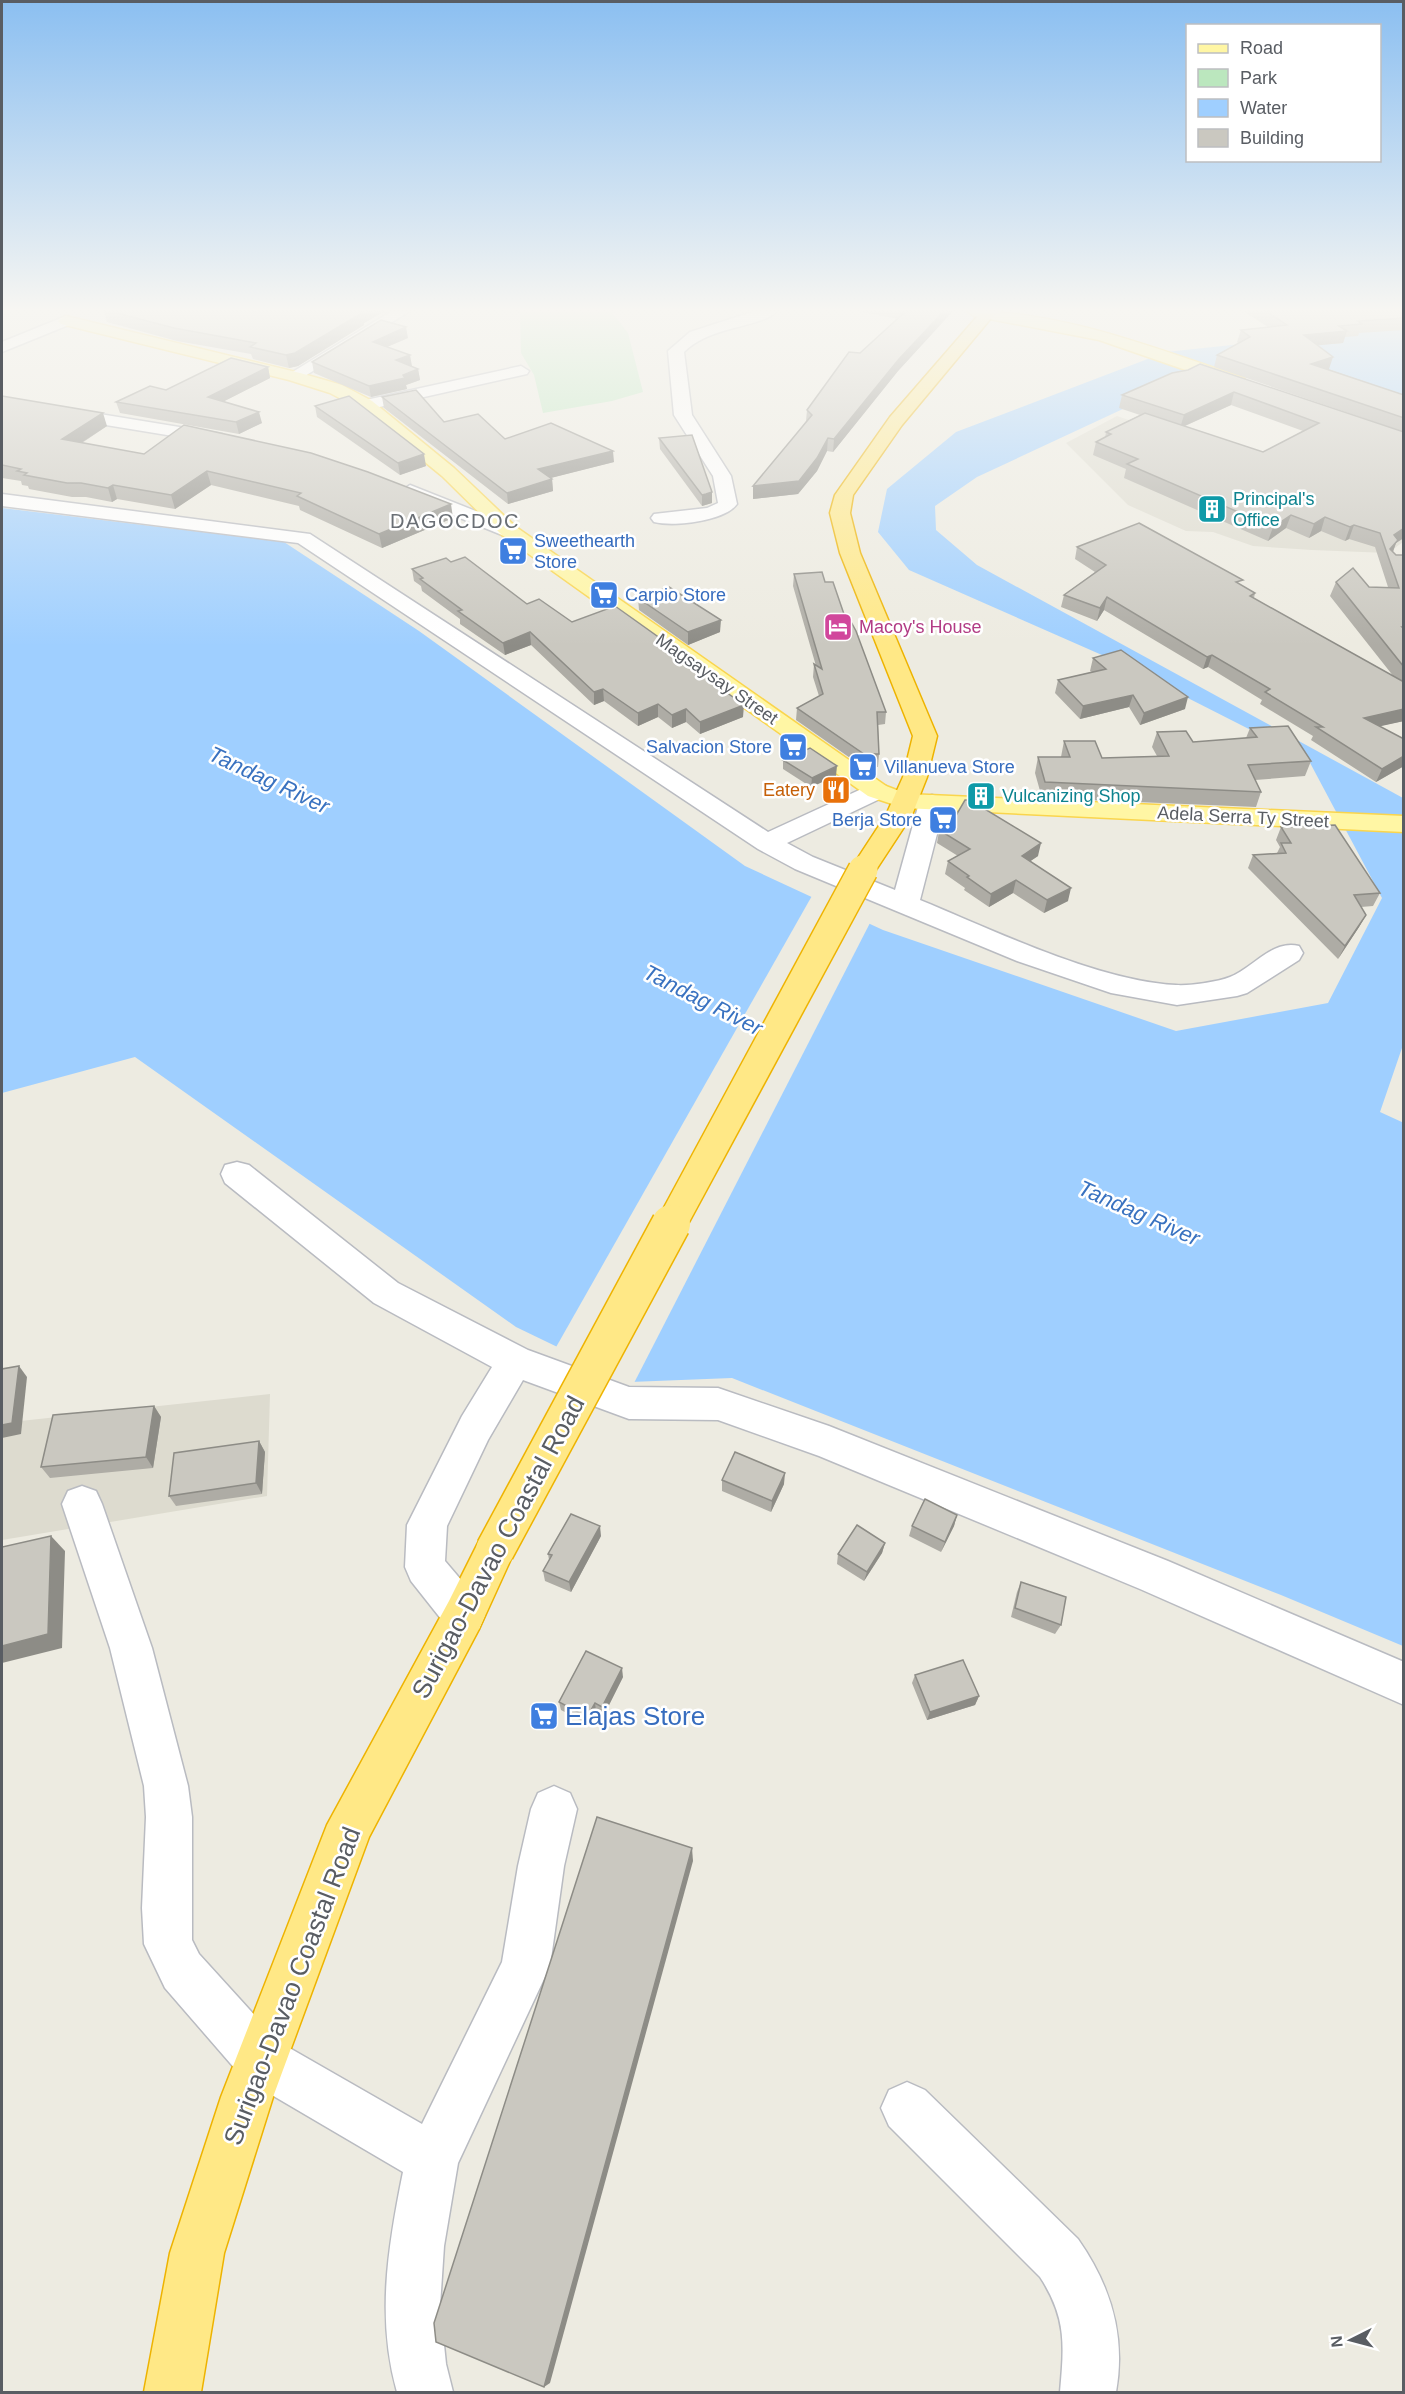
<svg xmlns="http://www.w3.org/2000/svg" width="1405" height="2394" font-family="Helvetica,sans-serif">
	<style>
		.education { fill: #dddbcf }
		.green { fill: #bbe7be }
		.water { fill: #9fcfff }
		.pier { fill: #edebe1 }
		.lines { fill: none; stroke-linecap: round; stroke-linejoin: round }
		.minor-casing { stroke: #b9bbc1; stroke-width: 3 }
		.major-casing { stroke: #fad54d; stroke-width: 3 }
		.highway-casing { stroke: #eeb300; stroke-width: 3 }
		.minor { fill: #fff; fill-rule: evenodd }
		.major { fill: #fff6a4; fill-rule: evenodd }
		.highway { fill: #ffe886; fill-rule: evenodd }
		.highway-bridge-far1-casing { stroke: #eeb300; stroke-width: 32; stroke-linecap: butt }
		.highway-bridge-casing { stroke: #eeb300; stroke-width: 41; stroke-linecap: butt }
		.highway-bridge-far1 { stroke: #ffe886; stroke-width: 29 }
		.highway-bridge { stroke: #ffe886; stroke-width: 38 }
		.wall { fill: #aeaca5; fill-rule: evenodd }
		.shaded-wall { fill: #8d8c86 }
		.building { fill: #cac8c0; stroke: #8d8c86; stroke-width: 1.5 }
		.labels { text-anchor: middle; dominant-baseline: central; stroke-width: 5; stroke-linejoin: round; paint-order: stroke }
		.far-culture-label { font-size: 18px; fill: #0d838f; stroke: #fff; text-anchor: start }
		.far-shop-label { font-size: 18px; fill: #366cbe; stroke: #fff; text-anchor: start }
		.far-hotel-label { font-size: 18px; fill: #b23c85; stroke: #fff; text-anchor: start }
		.far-street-label { font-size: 18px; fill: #595d63; stroke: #fff }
		.far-food-label { font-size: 18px; fill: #c56008; stroke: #fff; text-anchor: end }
		.far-quarter-label { font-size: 20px; letter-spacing: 1.5px; fill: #6a6f75; stroke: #fff }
		.water-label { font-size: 22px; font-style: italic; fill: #3972c0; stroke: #fff }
		.near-street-label { font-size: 26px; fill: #595d63; stroke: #fff }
		.near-shop-label { font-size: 26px; fill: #366cbe; stroke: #fff; text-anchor: start }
	</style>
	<rect width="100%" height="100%" fill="#edebe1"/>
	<g class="education">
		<path d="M1117,416L1403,514V542L1388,553L1312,550L1253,546L1213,532L1186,531L1128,505L1066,443Z"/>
		<path d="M270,1394L267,1496L2,1540V1423Z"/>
	</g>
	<path class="green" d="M520,311H611L628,333L643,392L612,401L543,413L534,375L521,353Z"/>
	<path class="water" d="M1403,327V421L1226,361L977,477L935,506L936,530L977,565L1403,798V1045L1380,1112L1404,1123L1403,1646L1281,1595L732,1378L630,1382L516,1327L135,1057L2,1093V508L284,542L419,631L745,866L883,930L1176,1031L1328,1003L1382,898L1308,759L1111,659L909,570L878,532L887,489L956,432L1166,352Z"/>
	<path class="pier" d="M813,894L871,921L633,1385H628L555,1349Z"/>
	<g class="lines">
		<g class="minor-casing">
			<g id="minor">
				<path d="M392,311H410L300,379L294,381L286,376Z"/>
				<path d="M755,311H777C762,328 711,325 684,352L692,415L731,476L737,504C725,521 674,527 654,522L651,518L654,514L707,508L718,503L713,476L674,415L668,351L690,332Z"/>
				<path d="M66,316L74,321L71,324L2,352V342Z"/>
				<path d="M521,366L529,371L527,374L366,410L358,405L366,400Z"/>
				<path d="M2,398L222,434L231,439L222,444L2,408Z"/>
				<path d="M410,485L516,527L519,531L509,537L502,535L403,495L401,491Z"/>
				<path d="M2,494L310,534L768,832L868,786L877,784L886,786L889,791L886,796L787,843L813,857L895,890L919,803L923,798L932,795L941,798L945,803L920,900C993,930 1098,981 1176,985C1190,986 1217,982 1230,977C1253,968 1273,939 1299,946L1303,953L1299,960L1247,993L1237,996L1177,1005L1111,993L1017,961L795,869L758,849L298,543L2,506Z"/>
				<path d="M237,1162L249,1165L398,1283L528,1350L629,1387L718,1388L829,1426L1168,1561L1404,1662V1705L1140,1589L819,1456L718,1420L629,1419L523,1380L488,1440L447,1526L445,1561L479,1601L485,1615L479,1629L464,1635L449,1629L411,1581L405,1567L407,1525L462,1416L492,1367L374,1303L225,1183L221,1174L225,1165Z"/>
				<path d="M82,1486L96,1491L102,1504L152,1648L188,1786L192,1817V1940L199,1954L279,2042L422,2124L502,1962L518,1866L531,1809L538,1793L554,1786L570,1793L577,1809L564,1866L550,1966L458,2163L444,2246L440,2306L446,2364L453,2392H397C376,2318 388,2246 403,2172L243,2078L165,1988L144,1944L142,1908L146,1817L144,1786L110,1648L62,1504L68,1491Z"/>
				<path d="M907,2082L925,2090L1078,2239C1111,2286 1126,2336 1116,2392H1060C1064,2346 1067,2318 1040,2277L889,2126L881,2108L889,2090Z"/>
			</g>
		</g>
		<g class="major-casing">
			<g id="major">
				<path d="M967,311C1062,311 1154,348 1244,378L1246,382L1238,387L1232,386L1099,340L974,316Z"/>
				<path d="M66,316L300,373L342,385L372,401L454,468L516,527L886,786L907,794L1404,816V832L904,808L868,796L502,535L442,476L360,409L330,393L289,380L61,324L58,321Z"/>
			</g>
		</g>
		<g class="highway-casing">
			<g id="highway">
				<path d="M982,311H997L902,425L853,495L850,513L860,553L937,736L927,777L912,815L872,876L863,878L854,876L850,870L886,815L903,777L913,736L840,553L830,513L835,495L890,417Z"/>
				<path d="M495,1531L509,1537L515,1550L479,1629L369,1837L273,2097L224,2253L201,2392H144L170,2253L221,2097L327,1825L449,1601L481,1537Z"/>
			</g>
		</g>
		<use href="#minor" class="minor"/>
		<use href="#major" class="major"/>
		<use href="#highway" class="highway"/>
		<g class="highway-bridge-far1-casing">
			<path id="highway-bridge-far1" d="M671,1225L863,870"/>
		</g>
		<g class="highway-bridge-casing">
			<path id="highway-bridge" d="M495,1550L671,1224"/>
		</g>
		<use href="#highway-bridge-far1" class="highway-bridge-far1"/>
		<use href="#highway-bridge" class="highway-bridge"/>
	</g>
	<g class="wall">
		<path d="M104,311H385L364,323V325L298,366L289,368L253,359L251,354L177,341L107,322Z"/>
		<path d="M857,311H953L898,371L833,452L827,451L817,471L798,494L753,499L806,421L807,410L860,353L898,319Z"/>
		<path d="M1243,311H1404V330L1359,333L1358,336L1345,337L1343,343L1318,345L1329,369H1328L1404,395V432L1214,367L1217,355L1238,343L1237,342L1241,330L1268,327Z"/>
		<path d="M408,338L387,347L412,366H411L418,369L420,380L406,385L407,389L371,397L314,373L312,362Z"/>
		<path d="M268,367L270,378L224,401L262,423L239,434L120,413L116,402Z"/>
		<path d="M1172,373L1404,432L1396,543L1393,552L1396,555H1404V721L1379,726L1404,739V766L1376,782L1311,740L1313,736L1260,704L1262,700L1208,667L1203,669L1104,610L1097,621L1061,607L1064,595L1095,572L1075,559L1077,547L1241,585L1255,593L1254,598L1394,677L1330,596L1336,582L1369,587H1388L1375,547L1349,539L1345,541L1321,531L1309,538L1286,528L1268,541L1124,478L1126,469L1093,455L1096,442L1105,438L1106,432L1140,415L1119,408L1122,395ZM1231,405L1303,431L1263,452L1185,426Z"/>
		<path d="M2,396L107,426L82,443L453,518L382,548L300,510L299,506L211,485L175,509L117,499L112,502L86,497H72L29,489L28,486L22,485L21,481L2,478Z"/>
		<path d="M382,397L444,422L505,439L614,462L550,478L552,479L553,491L508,504L384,408Z"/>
		<path d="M315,406L426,466L400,475L317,417Z"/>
		<path d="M659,438L712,503L702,506L660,449Z"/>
		<path d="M451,562L527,604L572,622L664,641V648L743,717L700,734L686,722L672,728L658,717L638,726L604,701L594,705L531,645L505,655L460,624V619L422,591L421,586L414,581L412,569Z"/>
		<path d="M794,574L825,582L846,620L886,712L885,724L878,725L879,754L878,767H863L796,720L797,708L819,696L813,677L814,664L816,666L793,586Z"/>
		<path d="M638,598L720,632L688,645L639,610Z"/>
		<path d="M1093,658L1185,709L1140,725L1129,707L1080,719L1055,693L1058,680L1092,672L1090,671Z"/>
		<path d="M1250,728L1311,761L1305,776L1255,780L1261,792L1256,807L1042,798L1035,773L1038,757H1061L1064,741L1102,758L1157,756L1152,747L1157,732L1193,742L1246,738Z"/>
		<path d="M783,760L836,776L811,787L783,769Z"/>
		<path d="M940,826L1038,856L1030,861L1068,901L1044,913L1013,893L989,907L964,890L965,888L945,874L948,861L958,856L937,843Z"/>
		<path d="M1281,827L1380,893L1373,906L1361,907L1366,915L1359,927L1338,959L1248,868L1253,855L1277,853L1280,847L1276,840Z"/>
		<path d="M154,1406L161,1417L153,1468L50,1478L41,1467Z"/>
		<path d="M259,1441L265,1452L262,1494L176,1506L169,1496Z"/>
		<path d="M722,1480L784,1484L771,1512L722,1491Z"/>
		<path d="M957,1515L954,1526L941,1552L909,1536L912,1526Z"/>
		<path d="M601,1536L571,1592L545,1581L543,1571L549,1560L548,1554Z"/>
		<path d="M885,1543L882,1553L864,1581L837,1564L838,1554Z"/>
		<path d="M1021,1582L1061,1625L1055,1634L1011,1617L1017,1592Z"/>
		<path d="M915,1675L979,1696L975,1705L927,1720L912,1683Z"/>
		<path d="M623,1677L604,1715L596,1711L589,1725L561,1710L559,1702Z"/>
	</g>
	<g class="shaded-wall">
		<path d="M361,311H385L364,323V325L298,366L289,368L286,355Z"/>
		<path d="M944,311H953L898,371L833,452L834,439L899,359Z"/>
		<path d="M406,327L408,338L375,352L373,342Z"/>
		<path d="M1347,331L1343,343L1300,347L1304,335Z"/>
		<path d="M410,355L412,366L398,371L396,360Z"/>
		<path d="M1333,357L1329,369L1307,376L1311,364Z"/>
		<path d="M268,367L270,378L211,408L208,397Z"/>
		<path d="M418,369L420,380L406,385L407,389L371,397L369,386Z"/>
		<path d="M1234,392L1231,405L1180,428L1184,415Z"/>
		<path d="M259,412L262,423L239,434L236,422Z"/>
		<path d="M103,413L107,426L67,452L62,439Z"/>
		<path d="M828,438L827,451L817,471L798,494L753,499V486Z"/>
		<path d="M613,451L614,462L539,481L538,469Z"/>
		<path d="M424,454L426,466L400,475L398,463Z"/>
		<path d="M207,471L211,485L175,509L171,495Z"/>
		<path d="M552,479L553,491L508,504L507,493Z"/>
		<path d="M113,485L117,499L112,502L108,488Z"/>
		<path d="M712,492V503L702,506V495Z"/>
		<path d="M451,504L453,518L382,548L379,534Z"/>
		<path d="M1291,515L1286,528L1268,541L1273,527Z"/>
		<path d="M1325,517L1321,531L1309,538L1314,524Z"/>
		<path d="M1354,525L1349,539L1345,541L1350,527Z"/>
		<path d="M1404,528V538L1396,543L1392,554L1388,555L1394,535Z"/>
		<path d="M1107,597L1104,610L1097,621L1100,608Z"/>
		<path d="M721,620L720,632L688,645V632Z"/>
		<path d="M530,632L531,645L505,655L503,643Z"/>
		<path d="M664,641V653L658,643Z"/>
		<path d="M1212,655L1208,667L1203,669L1207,657Z"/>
		<path d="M603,689L604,701L594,705V692Z"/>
		<path d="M1133,695L1129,707L1080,719L1083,706Z"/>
		<path d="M1188,697L1185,709L1140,725L1144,713Z"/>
		<path d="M658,704V717L638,726V713Z"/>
		<path d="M744,705L743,717L700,734V722Z"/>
		<path d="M686,709V722L672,728V715Z"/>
		<path d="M1404,709V721L1359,731L1364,718Z"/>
		<path d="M1404,756V766L1376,782L1382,769Z"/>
		<path d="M837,766L836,776L811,787L812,778Z"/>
		<path d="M1041,843L1038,856L1019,869L1022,856Z"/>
		<path d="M1016,880L1013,893L989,907L991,894Z"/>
		<path d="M1071,888L1068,901L1044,913L1047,900Z"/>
		<path d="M1366,915L1359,927L1338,959L1345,946Z"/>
		<path d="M19,1366L27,1377L21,1434L2,1438V1425Z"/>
		<path d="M154,1406L161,1417L153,1468L146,1457Z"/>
		<path d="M259,1441L265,1452L262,1494L256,1483Z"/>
		<path d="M785,1473L784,1484L771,1512L772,1501Z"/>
		<path d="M957,1515L954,1526L941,1552L945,1542Z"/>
		<path d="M600,1526L601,1536L571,1592L569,1582Z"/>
		<path d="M51,1536L65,1551L62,1648L2,1663V1646Z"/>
		<path d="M885,1543L882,1553L864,1581L867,1572Z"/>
		<path d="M622,1668L623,1677L604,1715L602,1707Z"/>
		<path d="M979,1696L975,1705L927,1720L930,1712Z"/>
		<path d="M595,1703L596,1711L589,1725L587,1717Z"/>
		<path d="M692,1848L693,1861L550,2383L544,2387Z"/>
	</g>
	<g class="building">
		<path d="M109,311H361L359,312L362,313L295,353L286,355L250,347L256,343L174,328Z"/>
		<path d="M906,311H944L899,359L834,439L828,438L817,458L799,481L753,486L812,415L807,410L849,352L860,353Z"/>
		<path d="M1266,311H1404V318L1358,321L1362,324L1339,326L1347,331L1304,335L1333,357L1311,364L1404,395V418L1217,355L1250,337L1241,330L1287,325Z"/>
		<path d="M381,320L406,327L373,342L410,355L396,360L418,369L403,375L405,378L369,386L312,362Z"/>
		<path d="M231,358L268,367L208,397L259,412L236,422L116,402L150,386L166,390Z"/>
		<path d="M1200,364L1404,432V528L1394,535L1398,540L1390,549L1396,555H1404V627H1402L1404,629V667L1336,582L1353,568L1369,587L1399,588L1380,533L1354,525L1350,527L1325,517L1314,524L1291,515L1273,527L1127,464L1138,459L1096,442L1111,434L1106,432L1145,413L1263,452L1319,423L1234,392L1184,415L1122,395L1172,373L1188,370Z"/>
		<path d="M416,390L444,422L478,414L505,439L551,423L613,451L538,469L552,479L507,493L382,397Z"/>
		<path d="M2,396L103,413L62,439L144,454L184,425L311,453L368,472L451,504L379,534L297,496L301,493L207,471L171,495L113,485L108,488L81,483H67L24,475L27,473L17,471L21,469L2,465Z"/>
		<path d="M349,396L424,454L398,463L315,406Z"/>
		<path d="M692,435L712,492L706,494L702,495L659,438Z"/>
		<path d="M1139,523L1243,580L1236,582L1255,593L1250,596L1404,682V709L1364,718L1404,739V756L1382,769L1316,727H1323L1265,692L1270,689L1212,655L1207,657L1107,597L1100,608L1064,595L1106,565L1077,547Z"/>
		<path d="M465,557L527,604L539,599L572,622L615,606L664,641L658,643L744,705L700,722L686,709L672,715L658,704L638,713L603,689L594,692L530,632L503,643L458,611L462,610L420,579L423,578L412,569L446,558L451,562Z"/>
		<path d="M822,572L825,582H833L846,620H850L856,631L886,712H877L879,754H864L797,708L823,694L814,664L822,669L794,574Z"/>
		<path d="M669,587L721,620L688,632L638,598Z"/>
		<path d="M1121,650L1188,697L1144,713L1133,695L1083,706L1058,680L1106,669L1093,658Z"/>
		<path d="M1288,726L1311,761L1248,765L1261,792L1045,782L1038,757H1070L1064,741H1095L1102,758L1169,756L1157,732L1186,731L1193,742L1257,737L1250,728Z"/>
		<path d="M810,748L837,766L812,778L783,760Z"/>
		<path d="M965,800H970L1041,843L1022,856L1071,888L1047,900L1016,880L991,894L967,877L969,876L948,861L970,849L939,830L940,826L954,819Z"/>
		<path d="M1335,825L1380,893L1354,895L1366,915L1345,946L1253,855L1286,853L1281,843H1291L1281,827Z"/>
		<path d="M19,1366L12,1423L2,1425V1369Z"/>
		<path d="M154,1406L146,1457L41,1467L53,1415Z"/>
		<path d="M259,1441L256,1483L169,1496L174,1453Z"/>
		<path d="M735,1452L785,1473L772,1501L722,1480Z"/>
		<path d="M925,1499L957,1515L945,1542L912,1526Z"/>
		<path d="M571,1514L600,1526L569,1582L543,1571L552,1555L548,1554Z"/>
		<path d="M857,1525L885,1543L867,1572L838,1554Z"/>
		<path d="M51,1536L48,1634L2,1646V1547Z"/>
		<path d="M1021,1582L1066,1597L1061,1625L1015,1608Z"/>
		<path d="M586,1651L622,1668L602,1707L595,1703L587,1717L559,1702Z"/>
		<path d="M963,1660L979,1696L930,1712L915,1675Z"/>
		<path d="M597,1817L692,1848L544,2387L436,2342L434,2323Z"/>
	</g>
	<linearGradient id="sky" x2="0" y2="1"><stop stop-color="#8bbff1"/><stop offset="0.48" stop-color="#f7f6f2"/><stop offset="1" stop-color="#f7f6f2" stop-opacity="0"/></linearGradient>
	<rect width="1405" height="646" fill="url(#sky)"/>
	<defs>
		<g id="building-square" transform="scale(1.5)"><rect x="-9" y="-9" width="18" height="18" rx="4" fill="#0f9aa8" stroke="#fff"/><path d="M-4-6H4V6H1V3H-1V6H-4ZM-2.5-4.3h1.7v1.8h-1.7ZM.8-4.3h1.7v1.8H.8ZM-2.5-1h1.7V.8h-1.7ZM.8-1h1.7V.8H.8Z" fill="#fff"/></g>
		<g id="supermarket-square" transform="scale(1.5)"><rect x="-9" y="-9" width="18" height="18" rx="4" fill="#3f7fe0" stroke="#fff"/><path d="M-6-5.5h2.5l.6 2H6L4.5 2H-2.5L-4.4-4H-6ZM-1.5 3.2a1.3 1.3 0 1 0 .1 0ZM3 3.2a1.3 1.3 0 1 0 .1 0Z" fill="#fff"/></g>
		<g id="hotel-square" transform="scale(1.5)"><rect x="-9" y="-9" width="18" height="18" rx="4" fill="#d1479c" stroke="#fff"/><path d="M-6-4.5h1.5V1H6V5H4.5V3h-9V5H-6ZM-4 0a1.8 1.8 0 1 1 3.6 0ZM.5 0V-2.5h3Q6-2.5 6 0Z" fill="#fff"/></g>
		<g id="restaurant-square" transform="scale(1.5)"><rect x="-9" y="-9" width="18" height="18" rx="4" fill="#e8710a" stroke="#fff"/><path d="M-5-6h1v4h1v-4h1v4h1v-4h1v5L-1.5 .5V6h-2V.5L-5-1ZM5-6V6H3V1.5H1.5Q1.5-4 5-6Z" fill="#fff"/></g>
	</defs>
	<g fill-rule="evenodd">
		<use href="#building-square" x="1212" y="509"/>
		<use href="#supermarket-square" x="513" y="551"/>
		<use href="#supermarket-square" x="604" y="595"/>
		<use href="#hotel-square" x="838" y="627"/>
		<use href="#supermarket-square" x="793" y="747"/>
		<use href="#supermarket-square" x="863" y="767"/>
		<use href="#restaurant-square" x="836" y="790"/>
		<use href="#building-square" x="981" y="796"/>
		<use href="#supermarket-square" x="943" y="820"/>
		<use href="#supermarket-square" x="544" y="1716"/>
	</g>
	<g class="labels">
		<g class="far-culture-label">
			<text x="1233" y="499">Principal's<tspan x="1233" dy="21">Office</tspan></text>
			<text x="1002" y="796">Vulcanizing Shop</text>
		</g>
		<g class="far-shop-label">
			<text x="534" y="541">Sweethearth<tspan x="534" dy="21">Store</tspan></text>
			<text x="625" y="595">Carpio Store</text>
			<text x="772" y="747" text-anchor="end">Salvacion Store</text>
			<text x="884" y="767">Villanueva Store</text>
			<text x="922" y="820" text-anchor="end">Berja Store</text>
		</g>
		<g class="far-hotel-label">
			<text x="859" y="627">Macoy's House</text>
		</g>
		<g class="far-street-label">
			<text transform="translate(717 679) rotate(35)">Magsaysay Street</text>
			<text transform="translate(1243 817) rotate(3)">Adela Serra Ty Street</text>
		</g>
		<g class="far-food-label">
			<text x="815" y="790">Eatery</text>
		</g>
		<g class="far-quarter-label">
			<text x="455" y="521">DAGOCDOC</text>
		</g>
		<g class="water-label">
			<text transform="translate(269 780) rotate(25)">Tandag River</text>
			<text transform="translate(703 1000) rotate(27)">Tandag River</text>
			<text transform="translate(1139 1213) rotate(24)">Tandag River</text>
		</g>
		<g class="near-street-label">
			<text transform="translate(498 1547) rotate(-62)">Surigao-Davao Coastal Road</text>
			<text transform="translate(292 1986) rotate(-69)">Surigao-Davao Coastal Road</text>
		</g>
		<g class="near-shop-label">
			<text x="565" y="1716">Elajas Store</text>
		</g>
	</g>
	<rect width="1405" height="2394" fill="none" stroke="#595d63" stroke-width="6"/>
	<rect x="1186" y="24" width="195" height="138" fill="#ffffff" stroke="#bdbec1" stroke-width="1.5"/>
	<rect x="1198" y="44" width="30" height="9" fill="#fff6a4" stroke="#bdbec1" stroke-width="1.5"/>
	<text x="1240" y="54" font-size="18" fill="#595d63">Road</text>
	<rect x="1198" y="69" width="30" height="18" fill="#bbe7be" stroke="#bdbec1" stroke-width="1.5"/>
	<text x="1240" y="84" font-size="18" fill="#595d63">Park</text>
	<rect x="1198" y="99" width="30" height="18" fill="#9fcfff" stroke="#bdbec1" stroke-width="1.5"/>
	<text x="1240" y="114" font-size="18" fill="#595d63">Water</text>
	<rect x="1198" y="129" width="30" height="18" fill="#cac8c0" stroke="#bdbec1" stroke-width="1.5"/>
	<text x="1240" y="144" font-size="18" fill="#595d63">Building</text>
	<g transform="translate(1351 2340) rotate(264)" stroke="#ffffff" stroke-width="4.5" paint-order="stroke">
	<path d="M0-4.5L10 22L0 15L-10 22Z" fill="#595d63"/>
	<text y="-9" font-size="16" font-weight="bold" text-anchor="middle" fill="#595d63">N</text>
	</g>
</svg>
